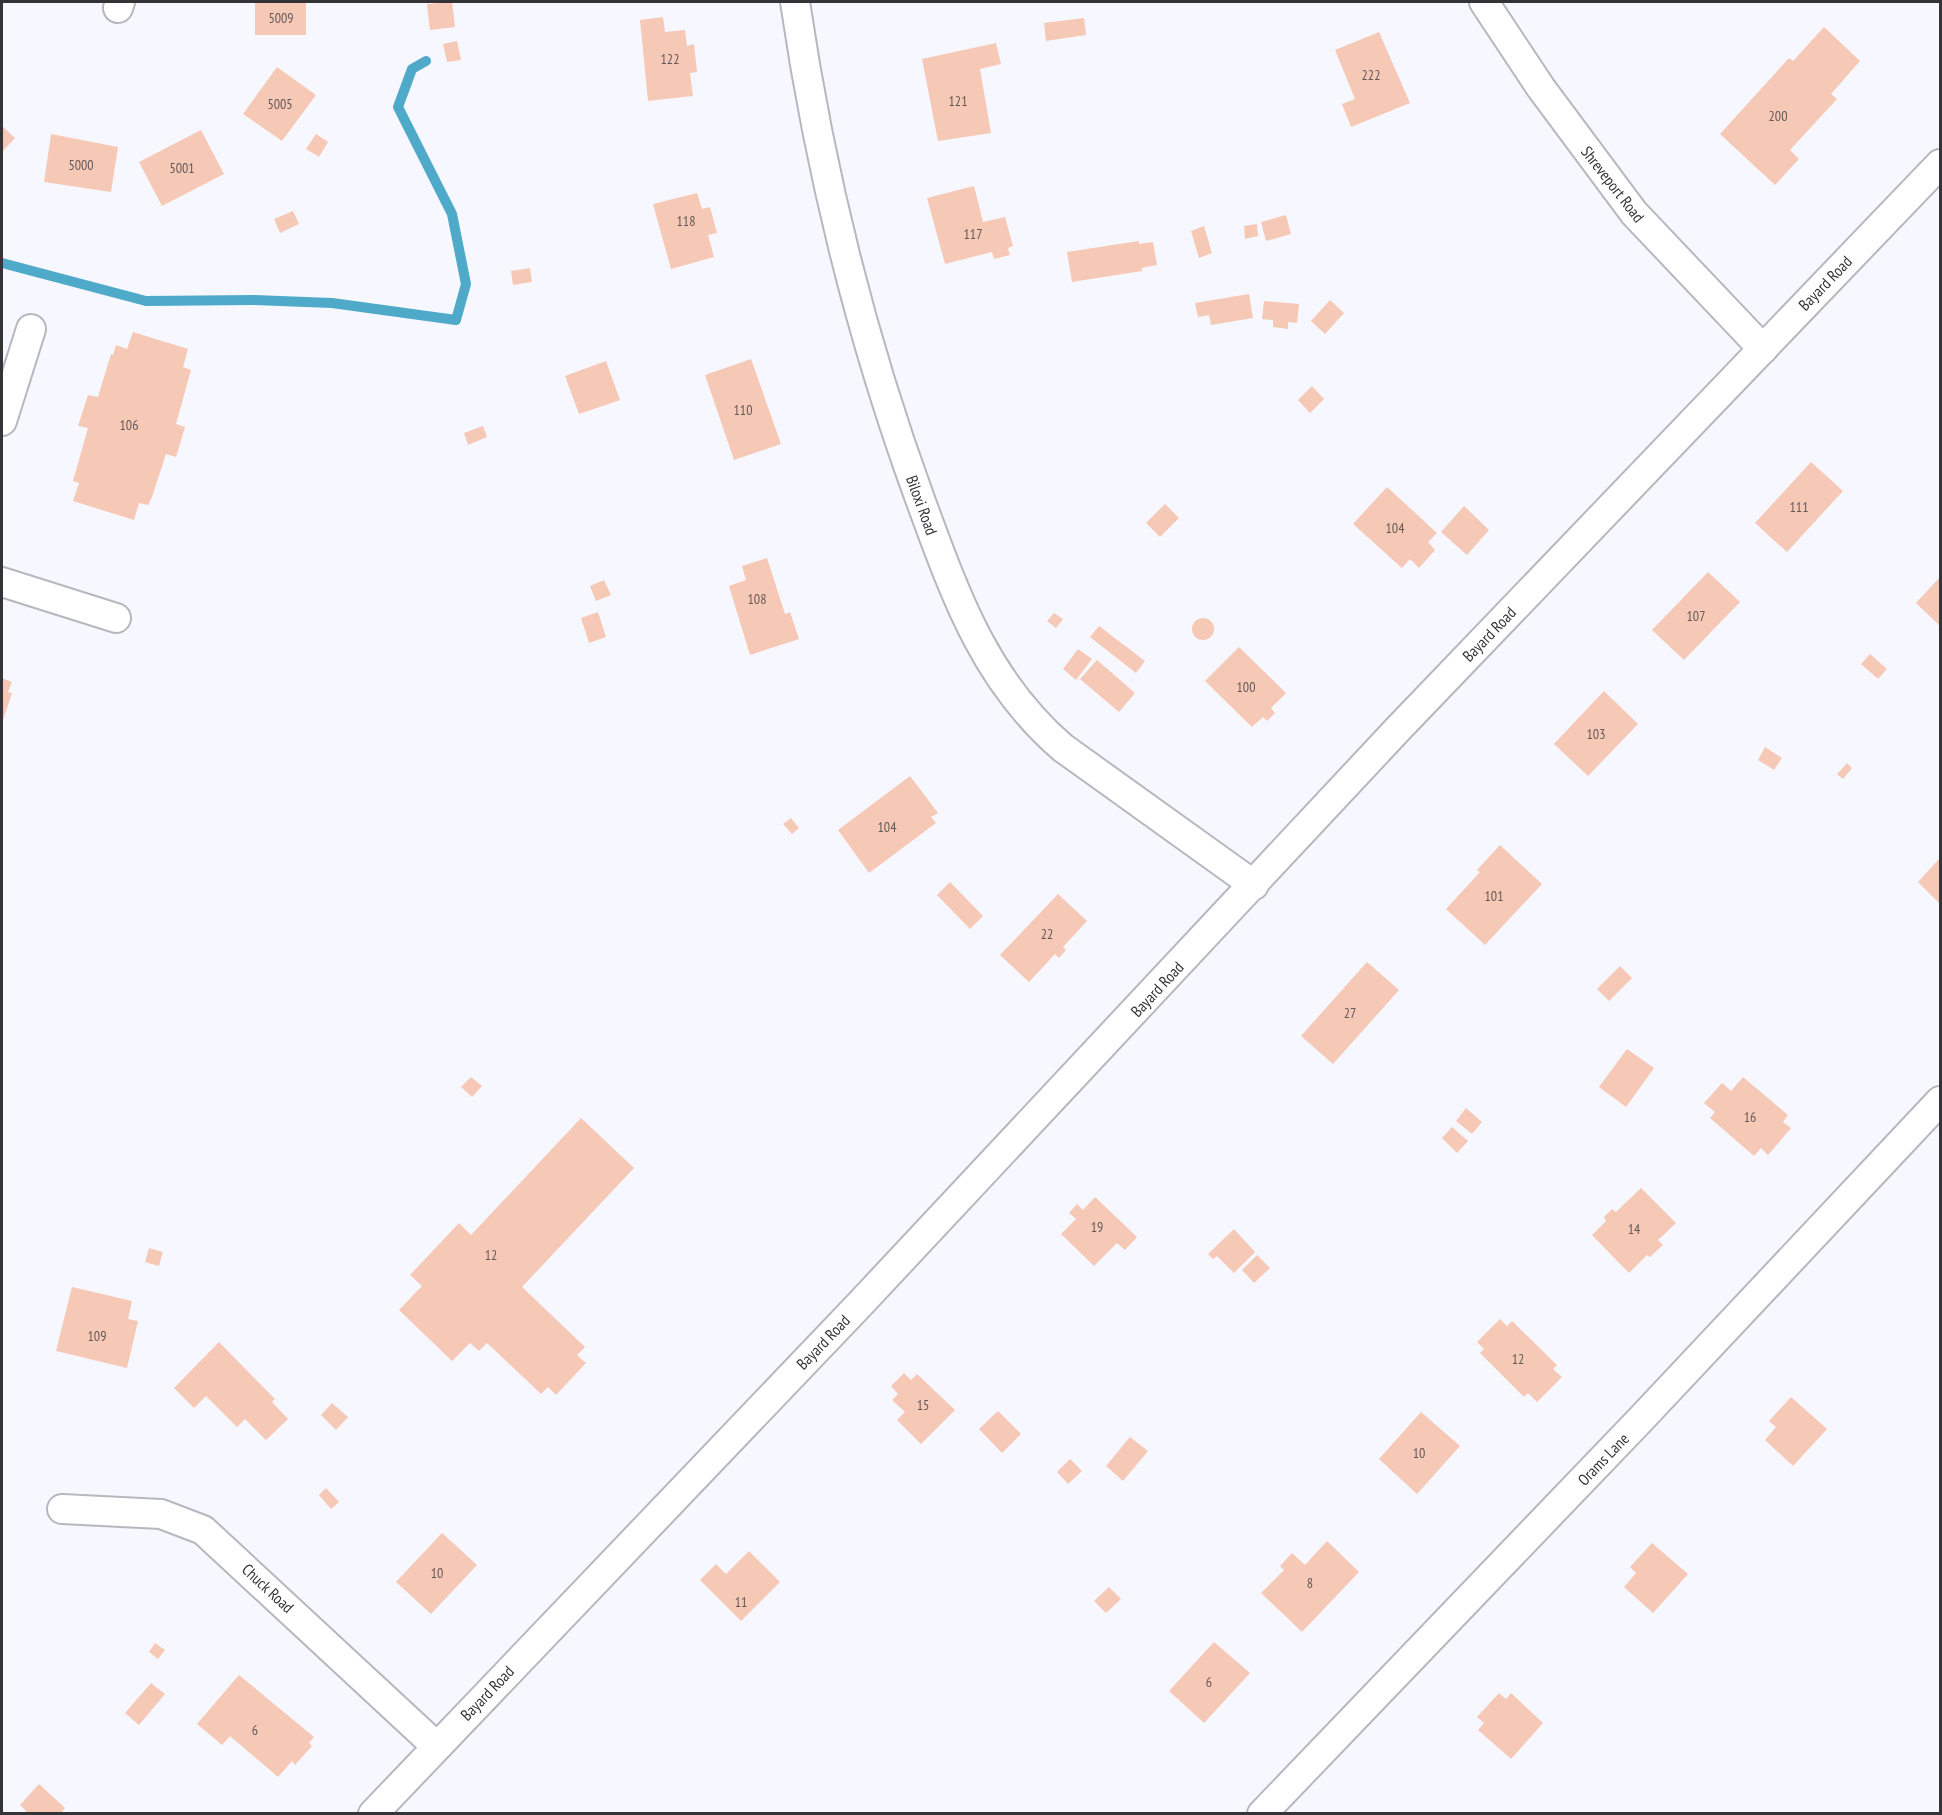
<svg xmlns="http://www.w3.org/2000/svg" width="1942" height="1815" font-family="'PT Sans Narrow',sans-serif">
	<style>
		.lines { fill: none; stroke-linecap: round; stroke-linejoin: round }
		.stream { stroke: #4faaca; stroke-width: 10 }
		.building { fill: #f6c8b6 }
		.minor-casing { stroke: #b6b7bf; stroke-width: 32 }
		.minor { stroke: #fff; stroke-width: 28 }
		.labels { text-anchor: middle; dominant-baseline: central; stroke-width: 6; stroke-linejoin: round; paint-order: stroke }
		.number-label { font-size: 14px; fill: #645958 }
		.street-label { font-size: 16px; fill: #343438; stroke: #fff }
	</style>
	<rect width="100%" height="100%" fill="#f7f7ff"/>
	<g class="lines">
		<path class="stream" d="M2,263L146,301L254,300L332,303L456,320L466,284L452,214L398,107L412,69L426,61"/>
	</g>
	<g class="building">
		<rect x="255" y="2" width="51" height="33"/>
		<path d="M452,2L455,27L430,30L427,4Z"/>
		<path d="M663,17L665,32L685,30L687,46L694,44L697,72L690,73L693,96L648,101L640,20Z"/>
		<path d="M1084,18L1086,35L1046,41L1044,23Z"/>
		<path d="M1824,27L1860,61L1831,94L1837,99L1790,150L1799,159L1775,185L1720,134L1789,58L1793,61Z"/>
		<path d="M1379,32L1410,103L1351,127L1342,104L1355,99L1335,50Z"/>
		<path d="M457,41L461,60L447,62L443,44Z"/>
		<path d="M996,43L1001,64L980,69L991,133L938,141L922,59Z"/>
		<path d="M277,67L316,95L282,141L243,114Z"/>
		<path d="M2,126L15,138L2,152Z"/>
		<path d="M201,130L224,174L162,206L139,162Z"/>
		<path d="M51,134L118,147L111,192L44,182Z"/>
		<path d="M316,134L328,142L319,157L306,149Z"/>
		<path d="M974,186L983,222L1005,217L1013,246L1008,248L1010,255L994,259L992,252L945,264L927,198Z"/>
		<path d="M697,193L702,209L710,207L717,233L708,235L714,257L671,269L653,204Z"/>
		<path d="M293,211L299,224L280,233L274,219Z"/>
		<path d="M1286,215L1291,234L1266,241L1261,222Z"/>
		<path d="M1257,224L1258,236L1245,239L1244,226Z"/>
		<path d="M1204,226L1212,253L1199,258L1191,231Z"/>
		<path d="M1139,241V244L1153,242L1157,265L1142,268V271L1072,282L1067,252Z"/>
		<path d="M530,268L532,282L513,285L511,271Z"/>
		<path d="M1249,294L1253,318L1211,325L1209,315L1198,317L1195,303Z"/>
		<path d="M1330,300L1344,313L1325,334L1311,321Z"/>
		<path d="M1264,301L1299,304L1297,323L1288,322V329L1273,327V320L1262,319Z"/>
		<path d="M133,332L188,349L183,367L191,370L176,424L185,427L176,457L166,454L152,497L148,505L139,503L134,520L73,501L79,483L73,481L88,428L78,426L88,395L98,397L111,354L113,355L116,345L127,349Z"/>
		<path d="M751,359L781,444L734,460L705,375Z"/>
		<path d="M606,361L620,400L579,414L565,376Z"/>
		<path d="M1312,386L1324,399L1310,413L1298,400Z"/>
		<path d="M483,426L487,437L468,445L464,433Z"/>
		<path d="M1811,462L1843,491L1787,552L1755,523Z"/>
		<path d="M1387,487L1437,533L1428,542L1435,550L1419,568L1410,559L1402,568L1353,524Z"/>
		<path d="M1165,504L1179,518L1160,537L1146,523Z"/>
		<path d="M1464,506L1489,530L1467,555L1441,532Z"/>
		<path d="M767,558L785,614L790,612L799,639L750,655L729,586L746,580L742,566Z"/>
		<path d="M1708,572L1740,602L1684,660L1652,630Z"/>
		<path d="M1940,577V626L1916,603Z"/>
		<path d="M604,580L611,595L596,601L590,586Z"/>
		<path d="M598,612L606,637L589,643L581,618Z"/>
		<path d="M1054,613L1063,619L1056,628L1047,621Z"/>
		<circle cx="1203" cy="629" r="11"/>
		<path d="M1099,626L1145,661L1136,673L1090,637Z"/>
		<path d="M1239,647L1286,693L1271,708L1275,713L1267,721L1263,717L1252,727L1205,681Z"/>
		<path d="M1078,649L1092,659L1076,680L1063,669Z"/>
		<path d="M1870,654L1887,669L1878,679L1861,664Z"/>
		<path d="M1097,660L1135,693L1119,712L1080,679Z"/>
		<path d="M2,678L12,682L8,692L12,693L2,723Z"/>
		<path d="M1604,691L1638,724L1588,776L1554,744Z"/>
		<path d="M1765,747L1782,758L1774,770L1758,760Z"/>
		<path d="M1847,763L1852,768L1843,779L1837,774Z"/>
		<path d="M910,776L938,813L931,817L936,823L869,873L838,830Z"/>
		<path d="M791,818L799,828L792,834L783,824Z"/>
		<path d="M1500,845L1542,884L1485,945L1446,909L1480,872L1477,870Z"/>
		<path d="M1940,858V904L1918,882Z"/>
		<path d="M950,882L983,916L970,929L937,895Z"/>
		<path d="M1058,894L1087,921L1063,947L1066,950L1059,958L1055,954L1029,982L1000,955Z"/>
		<path d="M1367,962L1399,990L1333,1064L1301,1036Z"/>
		<path d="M1620,966L1632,978L1609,1001L1597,989Z"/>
		<path d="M1627,1049L1654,1068L1626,1107L1599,1087Z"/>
		<path d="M471,1077L482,1086L472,1097L461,1087Z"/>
		<path d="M1743,1077L1788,1115L1783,1122L1791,1128L1768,1155L1761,1148L1754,1156L1710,1118L1715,1112L1704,1103L1722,1083L1731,1091Z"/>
		<path d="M1466,1108L1482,1122L1472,1134L1456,1121Z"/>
		<path d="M581,1118L634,1168L522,1287L585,1347L577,1355L586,1363L556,1395L548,1387L541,1394L487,1343L479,1351L470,1343L452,1361L399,1310L422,1286L410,1275L459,1223L471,1235Z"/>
		<path d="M1452,1127L1468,1141L1457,1153L1442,1138Z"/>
		<path d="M1641,1188L1676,1223L1658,1240L1663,1245L1650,1257L1647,1255L1629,1273L1592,1235L1606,1221L1604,1217L1612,1209L1616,1212Z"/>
		<path d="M1095,1197L1137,1237L1125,1250L1117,1243L1094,1266L1061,1234L1076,1219L1069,1213L1077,1204L1083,1210Z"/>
		<path d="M1234,1229L1255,1252L1234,1273L1217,1256L1213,1259L1208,1254Z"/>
		<path d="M149,1248L163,1252L159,1266L145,1262Z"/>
		<path d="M1257,1255L1270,1268L1254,1283L1242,1270Z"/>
		<path d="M72,1287L132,1301L128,1319L138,1321L127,1368L56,1351Z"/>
		<path d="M1500,1319L1507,1326L1512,1321L1557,1365L1553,1369L1562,1377L1537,1402L1528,1393L1524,1397L1480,1353L1484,1349L1477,1342Z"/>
		<path d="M219,1342L275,1399L272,1402L288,1419L266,1440L245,1419L237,1427L206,1396L194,1408L174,1388Z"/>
		<path d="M904,1373L911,1380L917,1374L955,1410L921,1444L897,1420L905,1412L892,1400L898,1394L891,1386Z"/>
		<path d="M1791,1397L1827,1429L1793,1466L1765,1440L1776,1427L1769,1421Z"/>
		<path d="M332,1403L348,1417L336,1430L321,1415Z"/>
		<path d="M998,1411L1021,1434L1002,1453L979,1429Z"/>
		<path d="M1421,1412L1460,1446L1417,1494L1379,1459Z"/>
		<path d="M1130,1437L1148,1451L1123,1481L1106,1466Z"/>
		<path d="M1070,1459L1082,1471L1068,1484L1057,1472Z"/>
		<path d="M326,1488L339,1502L331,1509L319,1495Z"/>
		<path d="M442,1533L477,1565L431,1614L396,1582Z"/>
		<path d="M1327,1541L1359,1572L1302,1632L1261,1593L1284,1570L1280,1566L1292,1553L1305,1565Z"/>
		<path d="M1652,1543L1688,1574L1653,1613L1624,1587L1636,1573L1630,1567Z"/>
		<path d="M749,1551L780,1582L741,1621L700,1580L716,1564L726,1574Z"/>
		<path d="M1109,1587L1121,1599L1106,1613L1094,1601Z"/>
		<path d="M1214,1642L1250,1673L1204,1723L1169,1691Z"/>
		<path d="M155,1643L165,1650L158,1659L149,1652Z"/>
		<path d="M239,1675L314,1737L309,1743L312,1746L295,1765L292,1761L278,1777L230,1736L222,1745L197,1724Z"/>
		<path d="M151,1683L165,1694L139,1725L125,1713Z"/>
		<path d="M1499,1693L1506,1699L1511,1693L1543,1723L1511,1759L1478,1730L1484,1723L1477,1717Z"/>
		<path d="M39,1784L65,1808L60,1814H29L20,1805Z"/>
	</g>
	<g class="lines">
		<g class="minor-casing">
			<g id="minor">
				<path d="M795,2C820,171 861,338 920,499C955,594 984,680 1063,748L1254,885"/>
				<path d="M1484,2L1541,88L1634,213L1763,349"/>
				<path d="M118,8L120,2"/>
				<path d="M2,421L31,329"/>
				<path d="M2,582L116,618"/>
				<path d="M62,1509L161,1514L203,1530L436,1746"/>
				<path d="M373,1814L861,1303L1398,729L1940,164"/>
				<path d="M1262,1814L1641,1419L1940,1101"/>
			</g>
		</g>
		<use href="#minor" class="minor"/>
	</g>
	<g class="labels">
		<g class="number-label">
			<text x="281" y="18">5009</text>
			<text x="670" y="59">122</text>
			<text x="1371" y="75">222</text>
			<text x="958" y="101">121</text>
			<text x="280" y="104">5005</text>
			<text x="1778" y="116">200</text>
			<text x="81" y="165">5000</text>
			<text x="182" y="168">5001</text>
			<text x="686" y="221">118</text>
			<text x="973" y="234">117</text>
			<text x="743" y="410">110</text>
			<text x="129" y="425">106</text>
			<text x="1799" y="507">111</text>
			<text x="1395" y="528">104</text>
			<text x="757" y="599">108</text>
			<text x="1696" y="616">107</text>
			<text x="1246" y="687">100</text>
			<text x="1596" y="734">103</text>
			<text x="887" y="827">104</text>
			<text x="1494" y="896">101</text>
			<text x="1047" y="934">22</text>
			<text x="1350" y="1013">27</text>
			<text x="1750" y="1117">16</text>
			<text x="1097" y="1227">19</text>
			<text x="1634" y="1229">14</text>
			<text x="491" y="1255">12</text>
			<text x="97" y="1336">109</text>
			<text x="1518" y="1359">12</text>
			<text x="923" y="1405">15</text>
			<text x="1419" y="1453">10</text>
			<text x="437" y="1573">10</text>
			<text x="1310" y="1583">8</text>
			<text x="741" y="1602">11</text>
			<text x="1209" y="1682">6</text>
			<text x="255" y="1730">6</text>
		</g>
		<g class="street-label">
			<text transform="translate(1613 184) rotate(52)">Shreveport Road</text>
			<text transform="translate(1825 283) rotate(-46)">Bayard Road</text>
			<text transform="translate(922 505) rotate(70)">Biloxi Road</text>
			<text transform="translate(1489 634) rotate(-46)">Bayard Road</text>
			<text transform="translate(1157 989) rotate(-47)">Bayard Road</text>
			<text transform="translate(823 1342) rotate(-46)">Bayard Road</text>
			<text transform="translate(1603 1459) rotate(-46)">Orams Lane</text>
			<text transform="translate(268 1588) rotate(43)">Chuck Road</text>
			<text transform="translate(487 1693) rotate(-46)">Bayard Road</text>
		</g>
	</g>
	<rect width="1942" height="1815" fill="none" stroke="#343438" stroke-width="6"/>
</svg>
